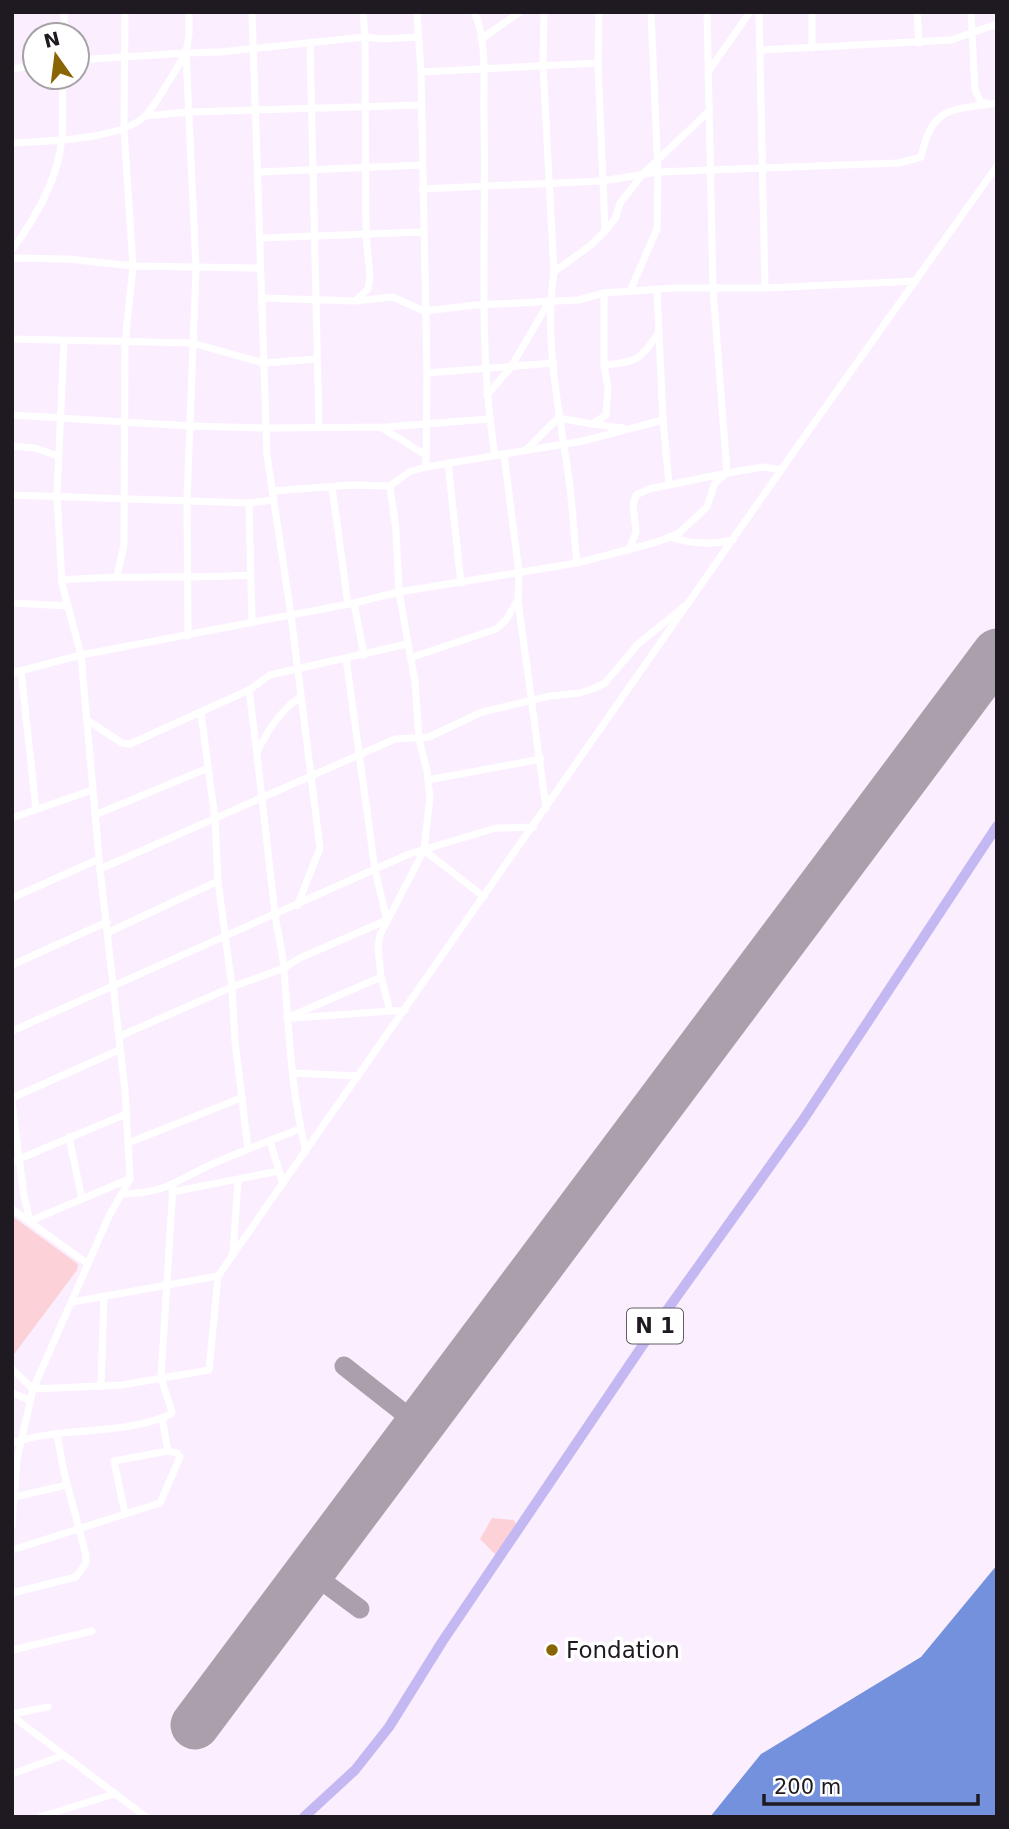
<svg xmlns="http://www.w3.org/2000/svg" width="1009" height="1829" font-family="'DejaVu Sans',sans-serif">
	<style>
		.green { fill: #fcd2d8 }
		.water { fill: #7491dd }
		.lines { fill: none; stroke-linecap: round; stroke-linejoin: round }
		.taxiway { stroke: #aaa0ac; stroke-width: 19 }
		.runway { stroke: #aaa0ac; stroke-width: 49 }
		.minor { stroke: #fff; stroke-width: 7 }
		.trunk { stroke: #c3b8f2; stroke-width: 10 }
		.poi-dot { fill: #8a6503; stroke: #fff; stroke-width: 2.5 }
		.labels { text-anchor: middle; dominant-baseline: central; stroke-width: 7; stroke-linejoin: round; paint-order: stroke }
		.shield { fill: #fff; stroke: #625f64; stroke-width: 2 }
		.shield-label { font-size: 21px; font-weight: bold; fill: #1f1a21 }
		.poi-label { font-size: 23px; fill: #1f1a21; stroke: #fff; text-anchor: start }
	</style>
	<rect width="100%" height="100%" fill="#fbefff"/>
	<g class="green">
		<path d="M12,1216L78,1264L77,1270L12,1357Z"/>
		<path d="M492,1518L514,1520L518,1529L496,1555L480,1539Z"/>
	</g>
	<path class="water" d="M997,1565V1817H710L761,1754L921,1657Z"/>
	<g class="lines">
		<g class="taxiway">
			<path d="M344,1366L419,1425"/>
			<path d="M310,1572L360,1609"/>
		</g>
		<path class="runway" d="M195,1725L997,653"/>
		<g class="minor">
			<path d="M252,12L267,455L291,615L320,848L297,906"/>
			<path d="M417,12L421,72L427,373L426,467"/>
			<path d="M474,12C488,38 483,88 484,118C487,230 477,345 495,455"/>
			<path d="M544,12L543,65L554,272C543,344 561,417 570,487C573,512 574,538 577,563"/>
			<path d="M759,12L765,288"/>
			<path d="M812,12V48"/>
			<path d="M917,12L919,43"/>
			<path d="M971,12L975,90L981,102L986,103"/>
			<path d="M64,35V12"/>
			<path d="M481,39L520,12"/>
			<path d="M310,43L319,426"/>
			<path d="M760,50L951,40L997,24"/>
			<path d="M77,60L186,53"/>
			<path d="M12,69L35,65"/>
			<path d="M421,72L598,63"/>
			<path d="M708,72L750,12"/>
			<path d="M145,116L189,112L421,105"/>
			<path d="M12,143C48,141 118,140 144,117C156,106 176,68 186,53L221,52L365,37L363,12"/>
			<path d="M259,172L422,165"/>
			<path d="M422,189L602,181L658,172L899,163L921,157C932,105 952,110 997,103"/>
			<path d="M605,231L615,219L620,203L643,174L709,111"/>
			<path d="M261,238L423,232"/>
			<path d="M12,250C36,217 59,178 62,137C63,117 62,97 63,77"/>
			<path d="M12,258L68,259L133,266L260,268"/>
			<path d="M554,272L591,245L605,231L598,63L599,12"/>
			<path d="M657,290L663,420"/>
			<path d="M630,291L657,229L658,172L651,12"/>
			<path d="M262,298L355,301L393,297L424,311L476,305L578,300L604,293L675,288H765L916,281"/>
			<path d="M356,300L368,289L370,277L366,234L365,37L381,39L418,37"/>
			<path d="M12,339L192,343L264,363L317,359"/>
			<path d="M604,365C639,361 639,361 659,332"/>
			<path d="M427,373L554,363"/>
			<path d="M487,395L511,367L549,302"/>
			<path d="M12,415L189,426L265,428L387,427L488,419"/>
			<path d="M593,424L623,428"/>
			<path d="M382,428L426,455"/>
			<path d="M12,446L35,448L58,456"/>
			<path d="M526,450L558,418L592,424L606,415L608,389L604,365V293"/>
			<path d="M504,454L519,572L518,601L546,808"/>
			<path d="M448,463L461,583"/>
			<path d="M390,486L396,530L399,592L415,682L419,739L427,771L430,797L424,850L484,897"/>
			<path d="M332,487L348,604"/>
			<path d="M272,491L352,485L390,486L409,472L426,467L583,441L663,420L669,485"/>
			<path d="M12,495L249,503L274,500"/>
			<path d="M249,503L252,623"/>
			<path d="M670,537C691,544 712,545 733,540"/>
			<path d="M629,550L636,532L633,505L636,495L649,489L727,473L713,288L707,12"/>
			<path d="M117,576L124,545L125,343L133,266L124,130L125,12"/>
			<path d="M62,580C125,575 188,579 251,575"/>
			<path d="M12,603L68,606"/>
			<path d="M354,603L364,655"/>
			<path d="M188,636L187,500L196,268L186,53L189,34V12"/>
			<path d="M346,658L375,870L387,920"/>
			<path d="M410,658L496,629L506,620L517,601"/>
			<path d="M21,671L36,809"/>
			<path d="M12,673L81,655L354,603L399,592L577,563L657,542L679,533L707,507L715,483L727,473L763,467L781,470"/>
			<path d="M249,690C259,765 266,839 275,913C277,932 283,951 284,971C289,1030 291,1093 306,1151"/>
			<path d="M201,713L215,819L218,881L232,987L235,1041L248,1149"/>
			<path d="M87,720L122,743L130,744L249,690L270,675L407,644"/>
			<path d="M257,752C269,729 279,712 300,697"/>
			<path d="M428,780L541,759"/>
			<path d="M95,815L208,768"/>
			<path d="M12,818L92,790"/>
			<path d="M100,869L395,739L429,737L482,712L550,696L580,693L595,688L605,683L638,644L685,606"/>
			<path d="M12,898L99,859"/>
			<path d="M109,932L218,881"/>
			<path d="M12,965L107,922"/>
			<path d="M381,977L390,1011"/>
			<path d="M287,1018L381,977L378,946L380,935L424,850"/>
			<path d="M294,1018L405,1010"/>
			<path d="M12,1031L409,854L496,828L534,827"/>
			<path d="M120,1036L232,987L284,968L300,958L387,920"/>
			<path d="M293,1073L358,1076"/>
			<path d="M12,1098L119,1050"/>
			<path d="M12,1102L24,1196L30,1221L129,1179"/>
			<path d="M69,1137L82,1199"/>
			<path d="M270,1141L283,1184"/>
			<path d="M128,1143L241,1098"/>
			<path d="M12,1162L126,1114"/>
			<path d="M172,1192L279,1171"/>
			<path d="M122,1194C165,1193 172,1183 208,1166C238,1152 269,1141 300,1129"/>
			<path d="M12,1209L88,1264"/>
			<path d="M233,1254L238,1181"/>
			<path d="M72,1302L218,1276"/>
			<path d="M12,1369L33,1389L122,1385L209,1370L218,1276L802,440L997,166"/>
			<path d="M101,1386L104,1297"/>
			<path d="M12,1393L30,1400"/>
			<path d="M12,1443C61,1426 125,1436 171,1414L172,1412L161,1378L173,1186"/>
			<path d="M14,1497L67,1485"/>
			<path d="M125,1514L114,1461L168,1451"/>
			<path d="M12,1526L17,1459L33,1389L109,1216L130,1179L125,1091L100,869L81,655L62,584L57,496L64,341"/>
			<path d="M12,1550L160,1503L180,1457L177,1453L168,1451L162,1418"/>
			<path d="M12,1593L76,1577L86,1563V1555L64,1472L57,1434"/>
			<path d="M12,1650L92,1631"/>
			<path d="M12,1714L48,1707"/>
			<path d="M12,1716L146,1817"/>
			<path d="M12,1774L64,1755"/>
			<path d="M40,1817L114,1794"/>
		</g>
		<path class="trunk" d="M304,1817L355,1770L389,1727L442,1642L655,1327L803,1120L997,826"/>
	</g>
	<circle class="poi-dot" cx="552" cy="1650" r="7"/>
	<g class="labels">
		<rect class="shield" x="627" y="1308.5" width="56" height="35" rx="5"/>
		<g class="shield-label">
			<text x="655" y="1326">N 1</text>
		</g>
		<g class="poi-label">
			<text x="566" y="1650">Fondation</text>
		</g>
	</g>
	<rect width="1009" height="1829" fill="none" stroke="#1f1a21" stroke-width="28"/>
	<g transform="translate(56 56) rotate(346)"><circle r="33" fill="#ffffff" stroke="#a5a3a6" stroke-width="2"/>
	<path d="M0-5L12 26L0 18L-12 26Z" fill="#8a6503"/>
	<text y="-10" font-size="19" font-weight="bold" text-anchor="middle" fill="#1f1a21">N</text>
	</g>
	<path d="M764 1794v10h214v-10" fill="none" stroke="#1f1a21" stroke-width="3.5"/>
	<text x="774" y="1794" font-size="21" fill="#1f1a21" stroke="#ffffff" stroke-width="5" paint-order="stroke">200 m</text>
</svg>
